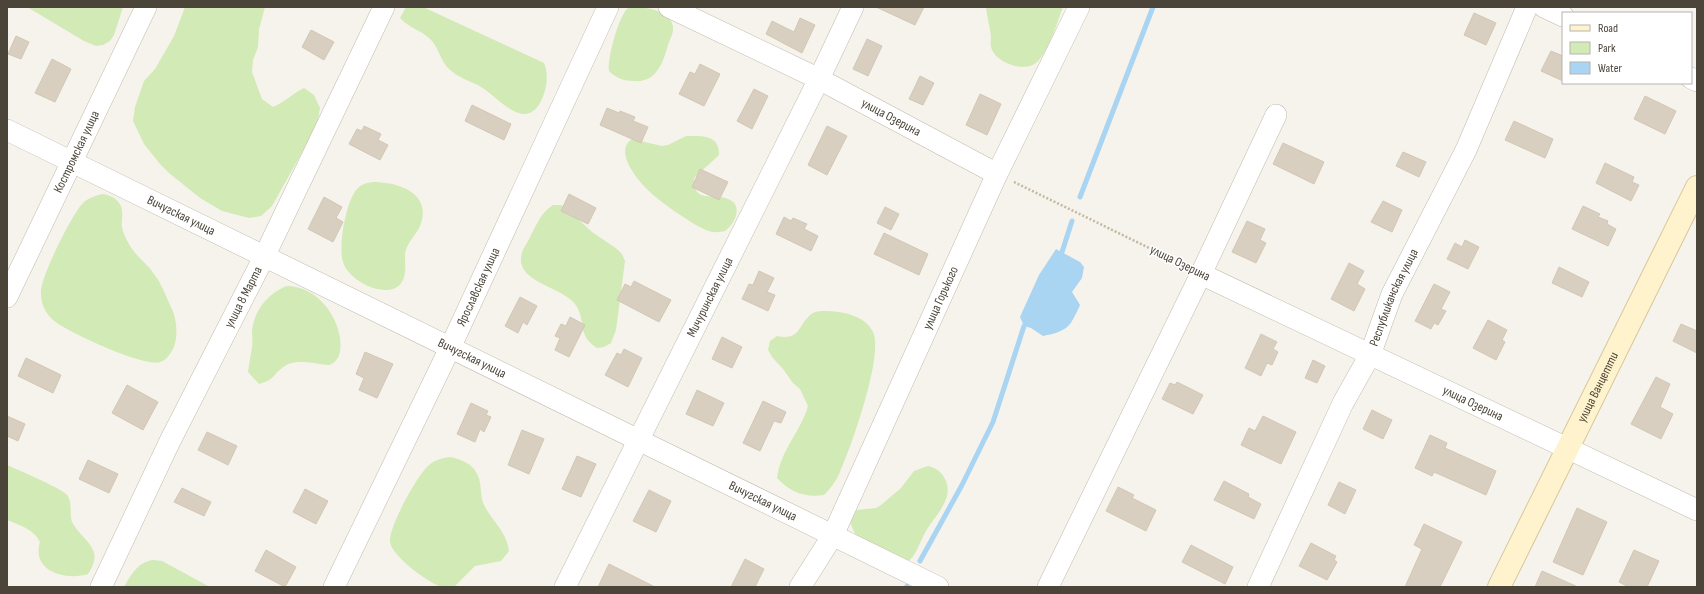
<svg xmlns="http://www.w3.org/2000/svg" width="1704" height="594" font-family="'Sofia Sans Condensed',sans-serif">
	<style>
		.green { fill: #d2eab5 }
		.water { fill: #a9d4f2 }
		.lines { fill: none; stroke-linecap: round; stroke-linejoin: round }
		.stream { stroke: #a9d4f2; stroke-width: 5 }
		.building { fill: #d8cfc1; stroke: #d3c7b4 }
		.street-casing { stroke: #c2bbae; stroke-width: 22 }
		.secondary-casing { stroke: #d6c79b; stroke-width: 24 }
		.path { stroke: #c4b79f; stroke-width: 2.5; stroke-dasharray: 2 2; stroke-linecap: butt }
		.street { stroke: #fff; stroke-width: 21 }
		.secondary { stroke: #fff3cd; stroke-width: 22 }
		.labels { text-anchor: middle; dominant-baseline: central; stroke-width: 3; stroke-linejoin: round; paint-order: stroke }
		.street-label { font-size: 13px; fill: #4b4439; stroke: #fff }
	</style>
	<rect width="100%" height="100%" fill="#f6f3ec"/>
	<g class="green">
		<path d="M27,7H123L114,35L110,41L103,45L96,46L84,41Z"/>
		<path d="M185,7H265L259,29L258,47L253,60L252,72L262,99L273,107C285,102 292,94 304,88L314,95L320,108L318,120L314,131L272,206L261,216L249,218L222,211L200,198L169,173L160,164L144,144L133,121L135,107L144,81L155,69L174,36Z"/>
		<path d="M406,7H423L544,63C549,75 547,89 541,101C525,133 498,97 481,87C471,81 458,78 449,69C440,61 439,47 430,39C421,30 409,28 400,18Z"/>
		<path d="M629,7C643,7 671,9 673,27C674,33 670,39 668,45C663,63 656,83 634,81C624,81 616,78 609,71C607,59 619,14 629,7Z"/>
		<path d="M986,7H1063C1056,25 1051,45 1039,60C1027,75 995,63 991,47C990,44 991,40 991,37C990,27 987,17 986,7Z"/>
		<path d="M686,136C701,136 720,134 719,155L694,178C693,205 714,192 728,199C744,205 735,224 725,231C719,232 714,233 709,231C697,228 659,201 650,192C638,181 613,151 632,139L662,146L668,145Z"/>
		<path d="M373,182C398,182 433,193 420,226C416,235 405,245 405,255C405,267 408,284 393,289C376,294 348,279 343,262C338,246 346,201 357,189C362,184 366,183 373,182Z"/>
		<path d="M102,194C112,195 122,201 122,212C123,217 121,222 122,227C123,233 126,239 129,244C135,256 147,263 154,274C162,284 166,297 172,309C177,321 178,335 174,347C171,353 167,360 160,362C143,367 73,334 57,323C46,316 40,303 41,290C42,275 72,214 83,203C88,198 95,196 102,194Z"/>
		<path d="M553,205H561L567,209L592,232L617,249L622,254L625,261L616,330L611,343L604,347L597,348C576,335 587,320 575,304C561,286 513,282 522,253C523,248 528,242 530,237C536,226 541,212 553,205Z"/>
		<path d="M286,286C315,286 336,312 340,338C341,345 341,353 337,359C335,362 332,364 329,365C315,364 294,357 282,368C272,376 274,380 259,384L248,372C249,363 251,355 252,347C253,342 252,337 252,331C254,310 267,295 286,286Z"/>
		<path d="M825,311C841,311 865,315 873,332C884,355 851,447 840,472C836,481 831,488 824,495C805,498 790,492 777,478C780,451 801,431 808,406L800,389L793,383L783,369L772,357L768,350L770,341L777,336C803,342 798,320 815,312C818,311 822,311 825,311Z"/>
		<path d="M450,457C460,459 471,463 476,472C483,483 479,494 484,505C492,521 507,532 509,551L501,561L475,566L454,587C450,587 446,588 442,587C429,584 391,555 390,542C388,528 417,476 428,466C434,460 442,458 450,457Z"/>
		<path d="M7,465C18,470 61,488 67,495C73,503 69,513 72,522C82,541 106,548 88,574C65,581 31,571 40,542C34,529 19,525 7,520Z"/>
		<path d="M928,466C936,468 941,471 945,479C955,499 935,515 926,531C919,543 917,556 905,564L857,538L851,525V514L857,510L876,508L881,505L901,488L914,471Z"/>
		<path d="M154,560L162,561L210,587H124C131,574 139,561 154,560Z"/>
	</g>
	<path class="water" d="M1056,249L1080,262L1084,267L1082,278L1072,292L1080,305C1070,327 1068,331 1043,336L1031,328L1024,326L1020,317L1039,275Z"/>
	<g class="lines">
		<g class="stream">
			<path d="M1080,197L1153,7"/>
			<path d="M1062,252L1072,221"/>
			<path d="M920,561L962,485L993,422L1024,326"/>
			<path d="M907,587V586"/>
		</g>
	</g>
	<g class="building">
		<path d="M876,7H924L915,25Z"/>
		<path d="M1474,13L1496,23L1486,45L1464,35Z"/>
		<path d="M800,18L815,25L802,53L766,34L772,21L794,32Z"/>
		<path d="M311,30L334,42L324,60L302,47Z"/>
		<path d="M16,36L29,42L21,59L8,54Z"/>
		<path d="M867,39L882,46L868,76L853,69Z"/>
		<path d="M1551,51L1563,56V81L1541,71Z"/>
		<path d="M52,59L71,69L55,102L35,93Z"/>
		<path d="M700,64L720,74L704,106L679,94L690,72L695,74Z"/>
		<path d="M920,76L934,83L923,105L909,99Z"/>
		<path d="M754,89L768,96L752,129L737,121Z"/>
		<path d="M980,94L1001,104L987,135L966,125Z"/>
		<path d="M1645,96L1676,111L1665,134L1634,119Z"/>
		<path d="M472,105L511,124L504,140L465,121Z"/>
		<path d="M607,108L619,113L620,111L635,117L633,121L648,127L641,143L600,125Z"/>
		<path d="M1514,121L1553,139L1545,158L1505,140Z"/>
		<path d="M364,126L381,134L378,140L388,145L380,160L349,144L357,129L362,131Z"/>
		<path d="M827,126L847,136L827,175L808,165Z"/>
		<path d="M1283,143L1324,162L1314,184L1273,164Z"/>
		<path d="M1403,152L1426,162L1419,177L1396,166Z"/>
		<path d="M1605,163L1634,177L1632,182L1639,185L1631,201L1596,183Z"/>
		<path d="M700,169L728,182L719,200L692,187Z"/>
		<path d="M569,194L596,208L588,224L561,211Z"/>
		<path d="M324,197L342,207L336,218L343,222L333,242L308,229Z"/>
		<path d="M1383,201L1402,210L1392,232L1371,222Z"/>
		<path d="M1583,206L1600,214L1598,217L1608,221L1607,224L1616,229L1608,246L1572,229Z"/>
		<path d="M885,207L899,214L891,230L877,223Z"/>
		<path d="M784,217L791,221L793,218L807,224L804,229L818,236L811,251L776,234Z"/>
		<path d="M1247,221L1265,229L1260,240L1266,243L1256,263L1232,252Z"/>
		<path d="M884,233L928,254L919,275L874,254Z"/>
		<path d="M1465,240L1479,247L1468,269L1447,259L1455,243L1462,247Z"/>
		<path d="M1349,263L1364,271L1357,284L1365,289L1354,311L1331,299Z"/>
		<path d="M1559,267L1589,282L1582,297L1552,283Z"/>
		<path d="M759,271L774,278L767,292L775,295L768,311L742,299L749,284L753,285Z"/>
		<path d="M634,281L671,300L659,322L617,300L625,284L631,287Z"/>
		<path d="M1434,284L1450,292L1441,309L1446,311L1438,325L1434,323L1431,329L1415,321Z"/>
		<path d="M520,297L537,306L527,325L523,322L518,333L505,326Z"/>
		<path d="M570,317L585,325L569,357L555,350L560,338L555,336L561,324L566,326Z"/>
		<path d="M1488,320L1507,330L1502,340L1505,342L1496,360L1473,348Z"/>
		<path d="M1681,324L1697,331V353L1673,341Z"/>
		<path d="M1261,334L1277,342L1273,349L1278,352L1272,365L1267,363L1261,376L1245,368Z"/>
		<path d="M722,337L742,347L732,368L712,359Z"/>
		<path d="M624,349L642,358L628,387L605,375L617,353L621,355Z"/>
		<path d="M365,352L393,364L377,398L359,390L364,378L356,374Z"/>
		<path d="M26,358L61,375L53,393L18,376Z"/>
		<path d="M1313,360L1325,366L1317,383L1305,378Z"/>
		<path d="M1656,377L1670,384L1660,407L1673,414L1661,439L1631,424Z"/>
		<path d="M1177,382L1203,395L1193,414L1162,399L1170,383L1175,385Z"/>
		<path d="M127,385L158,402L143,430L112,413Z"/>
		<path d="M697,390L724,403L713,426L686,414Z"/>
		<path d="M763,401L786,412L781,423L774,421L760,451L743,443Z"/>
		<path d="M471,403L488,411L486,415L491,417L484,432L480,429L475,442L457,434Z"/>
		<path d="M1372,410L1392,420L1383,439L1363,429Z"/>
		<path d="M7,416L25,424L18,441L7,436Z"/>
		<path d="M1263,416L1296,432L1281,464L1241,445L1249,428L1255,431Z"/>
		<path d="M522,430L544,439L529,474L508,465Z"/>
		<path d="M207,432L237,446L228,465L198,450Z"/>
		<path d="M1430,435L1447,443L1445,448L1496,471L1486,495L1434,472L1432,476L1415,468Z"/>
		<path d="M577,456L596,464L581,497L562,489Z"/>
		<path d="M88,460L118,474L109,493L79,479Z"/>
		<path d="M1224,481L1249,494L1248,497L1261,504L1254,519L1214,500Z"/>
		<path d="M1339,482L1356,490L1345,514L1328,505Z"/>
		<path d="M1118,487L1134,495L1132,498L1156,510L1146,531L1106,511Z"/>
		<path d="M182,488L211,502L204,516L174,502Z"/>
		<path d="M305,489L328,501L316,524L293,512Z"/>
		<path d="M649,490L671,501L656,532L633,521Z"/>
		<path d="M1577,508L1607,522L1583,575L1553,562Z"/>
		<path d="M1424,524L1462,542L1440,587H1405L1422,549L1414,545Z"/>
		<path d="M1311,543L1336,556L1334,560L1337,562L1327,580L1299,566Z"/>
		<path d="M1191,545L1233,567L1225,584L1182,562Z"/>
		<path d="M266,550L296,567L285,587L255,571Z"/>
		<path d="M1634,550L1659,561L1647,587H1629L1619,582Z"/>
		<path d="M745,559L764,569L755,587H731Z"/>
		<path d="M609,564L655,587H598Z"/>
		<path d="M1542,571L1578,587H1535Z"/>
	</g>
	<g class="lines">
		<g class="street-casing">
			<g id="street">
				<path id="s1" d="M669,7L819,79L997,174"/>
				<path d="M1544,7L1563,16"/>
				<path d="M1691,78L1697,81"/>
				<path id="s2" d="M7,130L938,587"/>
				<path id="s3" d="M1201,274L1697,510"/>
				<path id="s4" d="M7,297L146,7"/>
				<path id="s5" d="M101,587L170,441L264,257L384,7"/>
				<path id="s6" d="M334,587L450,348L608,7"/>
				<path id="s7" d="M565,587L819,79L853,7"/>
				<path id="s8" d="M800,587L833,535L997,174L1079,7"/>
				<path d="M1048,587L1201,274L1276,115"/>
				<path id="s9" d="M1258,587L1343,403L1370,355L1392,294L1466,150L1527,7"/>
			</g>
		</g>
		<g class="secondary-casing">
			<g id="secondary">
				<path id="s10" d="M1499,587L1697,187"/>
			</g>
		</g>
		<path class="path" d="M1014,182L1184,265"/>
		<use href="#street" class="street"/>
		<use href="#secondary" class="secondary"/>
	</g>
	<g class="labels">
		<g class="street-label">
			<text stroke="none"><textPath href="#s1" startOffset="248">улица Озерина</textPath></text>
			<text stroke="none"><textPath href="#s4" startOffset="161">Костромская улица</textPath></text>
			<text stroke="none"><textPath href="#s2" startOffset="194">Вичугская улица</textPath></text>
			<text transform="translate(1180 263) rotate(26)">улица Озерина</text>
			<text stroke="none"><textPath href="#s6" startOffset="333">Ярославская улица</textPath></text>
			<text stroke="none"><textPath href="#s5" startOffset="323">улица 8 Марта</textPath></text>
			<text stroke="none"><textPath href="#s7" startOffset="324">Мичуринская улица</textPath></text>
			<text stroke="none"><textPath href="#s8" startOffset="322">улица Горького</textPath></text>
			<text stroke="none"><textPath href="#s9" startOffset="320">Республиканская улица</textPath></text>
			<text stroke="none"><textPath href="#s2" startOffset="518">Вичугская улица</textPath></text>
			<text stroke="none"><textPath href="#s10" startOffset="223">улица Ванцетти</textPath></text>
			<text stroke="none"><textPath href="#s3" startOffset="301">улица Озерина</textPath></text>
			<text stroke="none"><textPath href="#s2" startOffset="842">Вичугская улица</textPath></text>
		</g>
	</g>
	<rect width="1704" height="594" fill="none" stroke="#4b4439" stroke-width="16"/>
	<rect x="1562" y="12" width="130" height="72" fill="#ffffff" stroke="#b7b4b0"/>
	<rect x="1570" y="25" width="20" height="6" fill="#fff3cd" stroke="#b7b4b0"/>
	<text x="1598" y="32" font-size="12" fill="#4b4439">Road</text>
	<rect x="1570" y="42" width="20" height="12" fill="#d2eab5" stroke="#b7b4b0"/>
	<text x="1598" y="52" font-size="12" fill="#4b4439">Park</text>
	<rect x="1570" y="62" width="20" height="12" fill="#a9d4f2" stroke="#b7b4b0"/>
	<text x="1598" y="72" font-size="12" fill="#4b4439">Water</text>
</svg>
